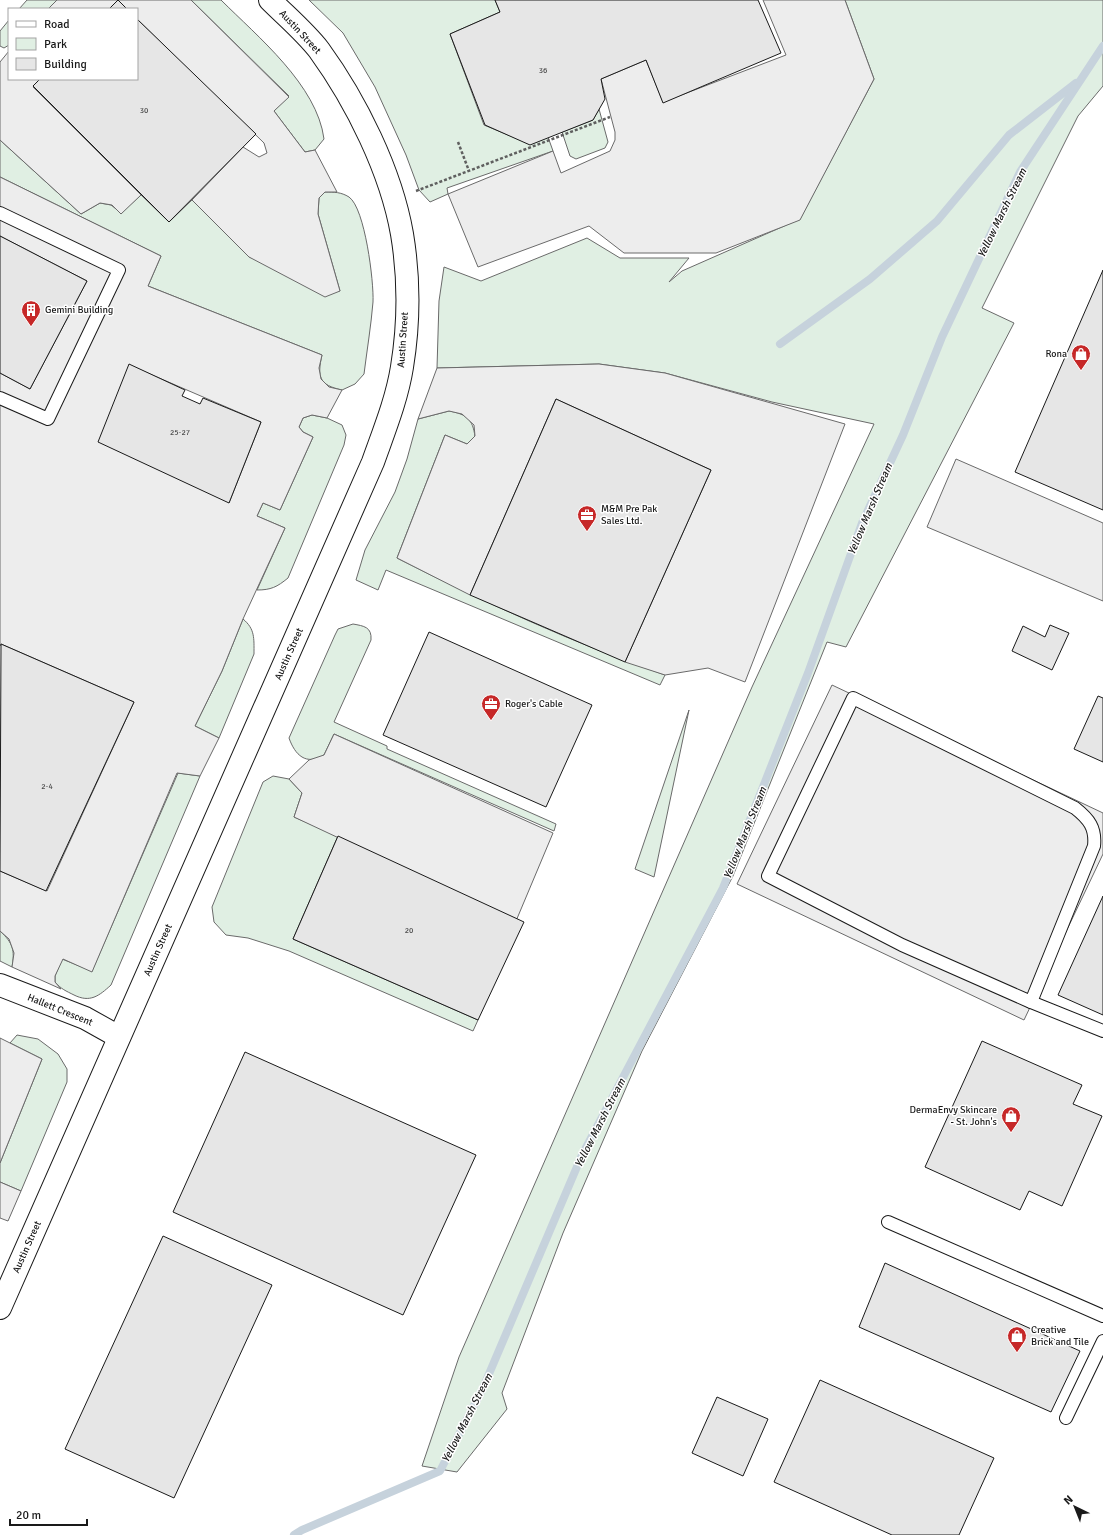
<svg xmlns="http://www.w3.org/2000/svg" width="1103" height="1535" font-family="Signika,sans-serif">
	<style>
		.green { fill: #e0efe3; stroke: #6a6a6a }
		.parking { fill: #ededed; stroke: #6a6a6a; fill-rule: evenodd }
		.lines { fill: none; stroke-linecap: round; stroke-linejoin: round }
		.stream { stroke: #c6d2dc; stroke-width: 8 }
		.building { fill: #e6e6e6; stroke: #1a1a1a }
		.service-casing { stroke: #1a1a1a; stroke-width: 14 }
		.minor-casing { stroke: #1a1a1a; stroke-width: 24 }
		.path { stroke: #5f5f5f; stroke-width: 2.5; stroke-dasharray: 3 2; stroke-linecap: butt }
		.service { stroke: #fff; stroke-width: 12 }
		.minor { stroke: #fff; stroke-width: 22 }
		.labels { text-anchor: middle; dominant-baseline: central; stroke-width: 3; stroke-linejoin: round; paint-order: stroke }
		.number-label { font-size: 8px; fill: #4d4d4d }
		.street-label { font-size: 10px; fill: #1a1a1a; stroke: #fff }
		.poi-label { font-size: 10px; fill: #1a1a1a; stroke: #fff; text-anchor: start }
		.water-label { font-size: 11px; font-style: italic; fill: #1a1a1a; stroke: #fff }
	</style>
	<rect width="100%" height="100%" fill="#fff"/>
	<g class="green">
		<path d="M27,0H57L48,9H19Z"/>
		<path d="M191,0H221C258,37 317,85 324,139L315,150L305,152L274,111L289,96Z"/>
		<path d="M309,0H495L500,12L450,34L484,125L530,144L548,137L553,151L447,188L448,194L430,202L419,190L406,155L375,87L343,33Z"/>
		<path d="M845,0H1103V86L1078,116L982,308L1014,323L846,647L827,642L733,876L642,1051L563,1233L502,1393L507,1409L457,1472L422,1466L459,1357L752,687L874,424L772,402L665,373L599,364L437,368L439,301L444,267L481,281L587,238L620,258H689L669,282L682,271L800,219L874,79Z"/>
		<path d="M9,20V45L4,48L0,46V31Z"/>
		<path d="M599,109L608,142L605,148L576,159L570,156L562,132L593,120Z"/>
		<path d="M0,140L81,214L100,203L111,205L121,213L141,195L169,222L192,200L249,257L340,291L318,214L319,198L325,192C334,192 341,192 349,197C365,208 374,282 373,302C371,326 367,350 364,374L355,384L342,390C319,385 317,377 322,355L148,286L161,256L0,177Z"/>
		<path d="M449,411C466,414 473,419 475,437L467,444L445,435L397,558C484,602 573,643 665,675L660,685L386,570L378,590L356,580L365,550L395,492L407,459L418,419Z"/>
		<path d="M312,415L327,418L342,425L346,435L344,445L288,578C277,587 271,590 257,590L285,528L257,516L263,503L280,510L313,437L303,432L299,427L303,418Z"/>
		<path d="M243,619C255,629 254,638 254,654L219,738L195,726L222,671Z"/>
		<path d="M353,624C364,626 372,627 371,640L334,722L387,746V749L556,824L554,831L334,734L324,755C306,766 295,755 289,738L335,635L338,629Z"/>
		<path d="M689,710L654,877L635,869Z"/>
		<path d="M178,773L200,776L111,985C99,996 90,1003 74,995C66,991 61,989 55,982V976L62,959L92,971Z"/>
		<path d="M273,776L289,779L302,793L294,817L338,836L293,939L478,1020L473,1031L289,951L248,938L226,935L214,922L212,907L263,782Z"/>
		<path d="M0,931C13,943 15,950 12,967L0,961Z"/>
		<path d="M17,1035L38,1039L58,1054L67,1069V1082L21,1191L0,1182V1163L42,1059L10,1043Z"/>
	</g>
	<g class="parking">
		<path d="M57,0H191L289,97L274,111L305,152L315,150L337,192H325L319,198L318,214L340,291L325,297L249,257L192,200L243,147L259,157L267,153L264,143L137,19V9H127L118,0L109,9H48Z"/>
		<path d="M763,0H845L874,79L800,220L716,253H624L589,226L478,267L448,194L553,151L561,173L610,151L615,140V132L601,79L646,60L663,102L786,55Z"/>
		<path d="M9,51V79H40L33,87L141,195L121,214L112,205L100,203L81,214L0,140V62Z"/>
		<path d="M0,177L161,256L148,286L322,355L319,368L321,379L329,387L342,390L327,418L312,415L303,418L299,427L303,432L313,437L280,510L263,503L257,516L285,528L243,619L222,671L195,726L219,738L200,776L177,773L92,972L63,959L55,976V982L61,989L12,967L14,953L9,939L0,931V871L47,891L134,702L1,644L0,646V373L30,389L87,281L0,236ZM129,365L261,422L229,503Z"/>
		<path d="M599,364L665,373L845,424L745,682L708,668L665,675L625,662L711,470L556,399L470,595L397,558L445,435L467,444L475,436L474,425L462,414L449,411L418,419L437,368Z"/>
		<path d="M956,459L1103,523V601L927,527Z"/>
		<path d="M832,685L1103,813V854L1024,1020L737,884Z"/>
		<path d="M334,734L553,833L516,921L294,817L302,793L289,779L309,760L324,755Z"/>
		<path d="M0,1038L42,1059L0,1163Z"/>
		<path d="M0,1182L21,1191L8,1221L0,1218Z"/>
	</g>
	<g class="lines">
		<g class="stream">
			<path d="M780,344L870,279L937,221L1009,135L1076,83"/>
			<path d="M294,1535L302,1530L440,1471L483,1388L582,1155L723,888L808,673L862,523L903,435L942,337L1020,172L1103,46"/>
		</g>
	</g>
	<g class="building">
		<path d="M118,0L127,9H109Z"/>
		<path d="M495,0H758L781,53L663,103L646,60L601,79L605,99L593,120L530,145L485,125L450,34L500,12Z"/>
		<path d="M137,19L256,134L169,222L33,86L40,79H137Z"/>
		<path d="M0,236L87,281L30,389L0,373Z"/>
		<path d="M1103,270V510L1015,472Z"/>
		<path d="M129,364L185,390L182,396L200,404L203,398L261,422L229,503L98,442Z"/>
		<path d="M556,399L711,470L625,662L470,595Z"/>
		<path d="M1050,625L1069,633L1052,670L1012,651L1023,626L1045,637Z"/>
		<path d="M429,632L592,705L546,807L383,735Z"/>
		<path d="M1,644L134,702L46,891L0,871Z"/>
		<path d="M1098,696L1103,698V762L1074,749Z"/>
		<path d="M338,836L524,922L478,1020L293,939Z"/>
		<path d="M1103,896V1015L1058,995Z"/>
		<path d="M982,1041L1082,1085L1073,1104L1102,1116L1062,1206L1029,1191L1020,1210L925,1167Z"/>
		<path d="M245,1052L476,1155L403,1315L173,1212Z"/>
		<path d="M163,1236L272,1285L174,1498L65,1449Z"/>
		<path d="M885,1263L1080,1351L1051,1412L859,1327Z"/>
		<path d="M820,1380L994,1458L959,1535H892L774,1482Z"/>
		<path d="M717,1397L768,1419L743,1476L692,1453Z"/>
	</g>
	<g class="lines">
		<g class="service-casing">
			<g id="service">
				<path d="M0,213L119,270L48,419L0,398"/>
				<path d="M853,698L1075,808C1089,819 1096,828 1094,846L1031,1002L902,945L768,876Z"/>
				<path d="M1031,1002L1103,1031"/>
				<path d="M888,1222L1103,1316"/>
				<path d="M1066,1418L1103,1341"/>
			</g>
		</g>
		<g class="minor-casing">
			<g id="minor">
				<path d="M0,985L85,1018L119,1037"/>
				<path d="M0,1308L373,462C384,431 397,399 402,367C409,324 409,276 402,234C391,171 356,101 319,50C305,32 286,16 270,0"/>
			</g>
		</g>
		<g class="path">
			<path d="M458,142L469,171"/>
			<path d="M416,191L610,117"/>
		</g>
		<use href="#service" class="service"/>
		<use href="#minor" class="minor"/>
	</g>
	<defs>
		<g id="building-pin" transform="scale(1)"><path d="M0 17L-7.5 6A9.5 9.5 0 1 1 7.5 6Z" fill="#c62828" stroke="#fff"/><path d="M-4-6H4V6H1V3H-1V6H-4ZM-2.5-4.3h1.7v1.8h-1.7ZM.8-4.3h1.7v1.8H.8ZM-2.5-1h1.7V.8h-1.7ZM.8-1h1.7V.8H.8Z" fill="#fff"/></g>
		<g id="shop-pin" transform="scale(1)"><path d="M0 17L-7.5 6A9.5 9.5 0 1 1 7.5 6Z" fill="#c62828" stroke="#fff"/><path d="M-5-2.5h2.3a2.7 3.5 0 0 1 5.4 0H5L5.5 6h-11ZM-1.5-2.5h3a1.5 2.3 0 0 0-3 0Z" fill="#fff"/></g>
		<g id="office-pin" transform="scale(1)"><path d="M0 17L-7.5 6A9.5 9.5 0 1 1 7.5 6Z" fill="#c62828" stroke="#fff"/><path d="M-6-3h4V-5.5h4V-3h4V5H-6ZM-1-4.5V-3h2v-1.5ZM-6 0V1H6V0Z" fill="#fff"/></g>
	</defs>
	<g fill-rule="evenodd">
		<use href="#building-pin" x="31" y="310"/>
		<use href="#shop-pin" x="1081" y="354"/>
		<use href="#office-pin" x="587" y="515"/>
		<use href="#office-pin" x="491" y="704"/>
		<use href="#shop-pin" x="1011" y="1116"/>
		<use href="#shop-pin" x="1017" y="1336"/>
	</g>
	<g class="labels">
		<g class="number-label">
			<text x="543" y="70">36</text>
			<text x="144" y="110">30</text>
			<text x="180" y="432">25-27</text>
			<text x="47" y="786">2-4</text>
			<text x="409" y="930">20</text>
		</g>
		<g class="street-label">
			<text transform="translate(300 32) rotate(47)">Austin Street</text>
			<text transform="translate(403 340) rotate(-86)">Austin Street</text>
			<text transform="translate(289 654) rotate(-66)">Austin Street</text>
			<text transform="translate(158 950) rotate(-66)">Austin Street</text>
			<text transform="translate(60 1010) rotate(22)">Hallett Crescent</text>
			<text transform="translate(27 1247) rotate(-66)">Austin Street</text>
		</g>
		<g class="poi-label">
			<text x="45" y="310">Gemini Building</text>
			<text x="1067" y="354" text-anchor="end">Rona</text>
			<text x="601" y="509">M&amp;M Pre Pak<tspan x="601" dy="12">Sales Ltd.</tspan></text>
			<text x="505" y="704">Roger's Cable</text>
			<text x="997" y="1110" text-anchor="end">DermaEnvy Skincare<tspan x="997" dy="12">- St. John's</tspan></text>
			<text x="1031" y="1330">Creative<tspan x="1031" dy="12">Brick and Tile</tspan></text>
		</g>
		<g class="water-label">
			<text transform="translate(1002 213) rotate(-64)">Yellow Marsh Stream</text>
			<text transform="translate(870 509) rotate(-67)">Yellow Marsh Stream</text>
			<text transform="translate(745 833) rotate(-68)">Yellow Marsh Stream</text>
			<text transform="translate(600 1123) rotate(-63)">Yellow Marsh Stream</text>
			<text transform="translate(467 1418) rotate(-63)">Yellow Marsh Stream</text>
		</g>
	</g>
	<rect x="8" y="8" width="130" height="72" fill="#ffffff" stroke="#a3a3a3"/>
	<rect x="16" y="21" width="20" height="6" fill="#ffffff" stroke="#a3a3a3"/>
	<text x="44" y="28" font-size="12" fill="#1a1a1a">Road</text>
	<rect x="16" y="38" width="20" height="12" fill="#e0efe3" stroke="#a3a3a3"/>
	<text x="44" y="48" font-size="12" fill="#1a1a1a">Park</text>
	<rect x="16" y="58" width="20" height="12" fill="#e6e6e6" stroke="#a3a3a3"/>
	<text x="44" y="68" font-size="12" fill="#1a1a1a">Building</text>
	<g transform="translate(1075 1507) rotate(317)" stroke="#ffffff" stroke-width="3" paint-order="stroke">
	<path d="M0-3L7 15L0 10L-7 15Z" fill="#1a1a1a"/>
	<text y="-6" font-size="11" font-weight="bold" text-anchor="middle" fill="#1a1a1a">N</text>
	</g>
	<path d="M10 1519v6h77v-6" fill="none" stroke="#1a1a1a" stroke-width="2"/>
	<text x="16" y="1519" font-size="12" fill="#1a1a1a" stroke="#ffffff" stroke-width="3" paint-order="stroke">20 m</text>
</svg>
